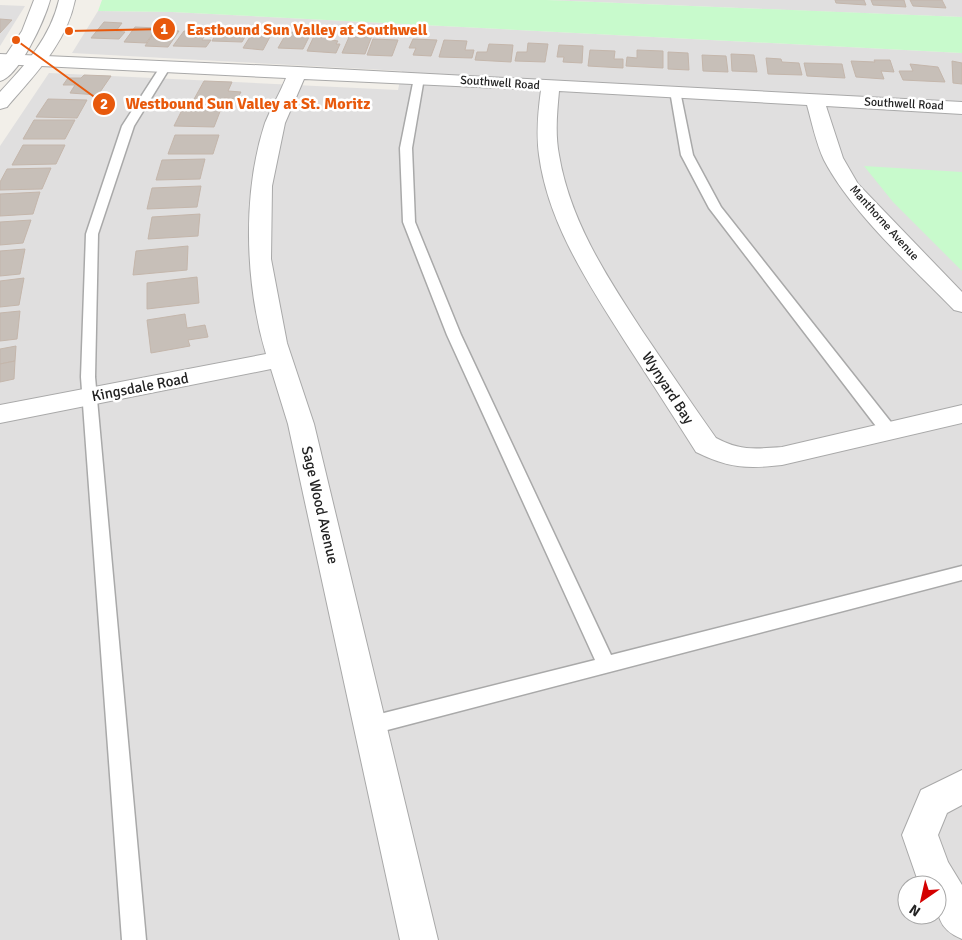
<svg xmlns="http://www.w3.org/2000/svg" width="962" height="940" font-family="Signika,sans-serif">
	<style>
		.residential { fill: #e0dfdf; fill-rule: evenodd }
		.park { fill: #c8facc }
		.building { fill: #c7bfb8; stroke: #c4b6ab }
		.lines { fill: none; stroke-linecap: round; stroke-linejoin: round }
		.service-casing { stroke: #a9a9a9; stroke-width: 3 }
		.minor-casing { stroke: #a9a9a9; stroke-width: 2 }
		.tertiary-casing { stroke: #a9a9a9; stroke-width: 2 }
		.service { fill: #fff; fill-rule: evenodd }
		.minor { fill: #fff; fill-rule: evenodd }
		.tertiary { fill: #fff; fill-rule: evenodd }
		.labels { text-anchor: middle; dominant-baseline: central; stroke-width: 5; stroke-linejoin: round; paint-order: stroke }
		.far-street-label { font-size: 12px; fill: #222; stroke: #fff }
		.street-label { font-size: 15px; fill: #222; stroke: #fff }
		.leader { fill: none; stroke: #e8590c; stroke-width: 2 }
		.callout-dot { fill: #e8590c; stroke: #fff; stroke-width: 2 }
		.mark-label { font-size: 15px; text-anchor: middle; font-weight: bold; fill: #fff }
		.callout-label { font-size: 16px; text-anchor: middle; font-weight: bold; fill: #e8590c; stroke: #fff; stroke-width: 5; stroke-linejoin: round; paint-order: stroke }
	</style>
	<rect width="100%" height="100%" fill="#f2efe9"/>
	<g class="residential">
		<path d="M547,0H962V17L837,12Z"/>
		<path d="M0,5L25,6L0,46Z"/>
		<path d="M98,11L172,12L962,53V940H0V146L49,73L398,90L402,71L72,53ZM907,885H937V915H907Z"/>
	</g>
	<g class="park">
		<path d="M102,0H547L962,17V53L172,12L98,11Z"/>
		<path d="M864,166L962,172V271L893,202Z"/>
	</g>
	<g class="building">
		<path d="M835,0H864L866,5L836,3Z"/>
		<path d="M871,0H904L906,7L873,5Z"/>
		<path d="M910,0H942L946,8L913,6Z"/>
		<path d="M0,19L12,20L0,33Z"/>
		<path d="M104,22L122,23L116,31L125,32L119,39L91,38Z"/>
		<path d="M135,27L157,28L146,43L124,42Z"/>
		<path d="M228,27L250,28L242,42L212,41L218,30L226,31Z"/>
		<path d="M156,30L179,31L168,47L145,46Z"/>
		<path d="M184,31L207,32L202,40H211L206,47L173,46Z"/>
		<path d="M253,32L272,33L263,50L243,48Z"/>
		<path d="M287,32L311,33L303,49L278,48Z"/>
		<path d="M360,32L373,33L365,54L342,53L349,37H358Z"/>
		<path d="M315,34L334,35L332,40L338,41L336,44H340L336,53L307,51Z"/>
		<path d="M373,39L398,40L392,56L367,55Z"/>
		<path d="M413,39L437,40L431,56L413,55L416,48H409Z"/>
		<path d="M444,40L467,41L465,50H474L472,58L439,57Z"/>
		<path d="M528,43L548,44L545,62L515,61L517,52H527Z"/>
		<path d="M489,44L513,45L511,62L475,60L477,52H487Z"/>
		<path d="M559,45L583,46L582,63L563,62L564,57H557Z"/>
		<path d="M590,50L615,51L614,59H623V68L588,66Z"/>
		<path d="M637,50L663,51V68L626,66L627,57L637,58Z"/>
		<path d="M668,52L688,53L689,70L668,69Z"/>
		<path d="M731,54L754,55L757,72L732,71Z"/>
		<path d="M702,55L726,56L728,72L703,71Z"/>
		<path d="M766,58L781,59L782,62L799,63L802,75L768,74Z"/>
		<path d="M874,60H890L894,72L881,71L884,79L856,77L851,61L875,62Z"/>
		<path d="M952,61L962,63V84L953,83Z"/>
		<path d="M804,63L842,64L845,78L807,76Z"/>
		<path d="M910,64L938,67L945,82L903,80L899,71H913Z"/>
		<path d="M84,75L111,76L98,95L70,93L75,85H63L68,78H81Z"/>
		<path d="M204,81L232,82L228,91L241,92L237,99L224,98L222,102L193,101Z"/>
		<path d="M48,99L87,100L77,118L36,117Z"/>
		<path d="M183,108L221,109L214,127L174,126Z"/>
		<path d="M34,120H75L65,139H23Z"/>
		<path d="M175,135H219L213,154H168Z"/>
		<path d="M23,145H65L56,164L12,165Z"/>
		<path d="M205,159L200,179L156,180L162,160Z"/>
		<path d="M51,168L42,189L0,190V182L7,169Z"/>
		<path d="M201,186L197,207L147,209L152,188Z"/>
		<path d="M40,192L33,214L0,216V194Z"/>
		<path d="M200,214L198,236L148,239L152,217Z"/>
		<path d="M31,220L23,243L0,245V222Z"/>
		<path d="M188,246L187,270L133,275L136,251Z"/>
		<path d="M25,249L20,274L0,276V251Z"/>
		<path d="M197,277L199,303L147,309V283Z"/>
		<path d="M24,278L19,305L0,307V281Z"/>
		<path d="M20,311L17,339L0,341V313Z"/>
		<path d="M185,314L187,328L205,325L208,337L188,340L190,346L151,353L147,320Z"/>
		<path d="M16,346L15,361L0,364V349Z"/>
		<path d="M15,361L14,379L0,382V364Z"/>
	</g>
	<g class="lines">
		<g class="service-casing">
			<g id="service">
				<path d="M166,63L171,66L134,126L98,234L95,377L146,940H122L81,377L86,234L122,126L162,64Z"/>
				<path d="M419,75L424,78L412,148L415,222L461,335L611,655L962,566V580L372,734L365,731L362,725L365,719L372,716L595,660L447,335L403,222L400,148L414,78Z"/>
				<path d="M675,88L680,91L693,155L721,207L894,426L896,430L894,434H882L709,208L681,155L670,91Z"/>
			</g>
		</g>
		<g class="minor-casing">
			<g id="minor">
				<path d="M0,54L298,67L962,102V114L826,106L843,158L858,184L962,292V312L954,310C912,267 851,212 824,160C816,143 812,123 807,105L559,91C557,113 555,134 559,155C570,221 607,277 643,332C667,367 691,403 716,438C740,451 755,449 782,447L962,405V423L782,465C747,469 728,468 696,452C672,414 648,377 624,340C588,283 548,223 539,155C536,133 538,112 541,90L304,79L285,123L272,186L271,259L287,343L314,424L438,940H400L288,424L271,369L0,423V405L266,354C245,284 242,193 265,123C271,108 280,93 286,78L0,64Z"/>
				<path d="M962,770V805L947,813L938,835L948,862L962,885V939C935,928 937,911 937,885L919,884L902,835L921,790Z"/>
			</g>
		</g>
		<g class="tertiary-casing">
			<g id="tertiary">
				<path d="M34,0H50C45,19 19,77 0,81V64L22,31Z"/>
				<path d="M59,0H75C66,44 35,74 7,107L0,109V92C26,64 50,38 59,0Z"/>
			</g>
		</g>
		<use href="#service" class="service"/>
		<use href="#minor" class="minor"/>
		<use href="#tertiary" class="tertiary"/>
	</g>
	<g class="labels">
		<g class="far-street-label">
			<text transform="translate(500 83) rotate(4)">Southwell Road</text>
			<text transform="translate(904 104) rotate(3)">Southwell Road</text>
			<text transform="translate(884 223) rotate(48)">Manthorne Avenue</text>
		</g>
		<g class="street-label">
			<text transform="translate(140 387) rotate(-11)">Kingsdale Road</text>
			<text transform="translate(668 388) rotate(57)">Wynyard Bay</text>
			<text transform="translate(320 505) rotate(77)">Sage Wood Avenue</text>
		</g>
	</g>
	<path class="leader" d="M69 31L164 29M16 40L104 104"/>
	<g class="callout-dot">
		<circle cx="69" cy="31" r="5"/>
		<circle cx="16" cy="40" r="5"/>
		<circle cx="164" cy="29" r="12"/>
		<circle cx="104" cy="104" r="12"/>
	</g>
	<g class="mark-label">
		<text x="164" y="34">1</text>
		<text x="104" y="109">2</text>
	</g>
	<g class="callout-label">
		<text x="307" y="35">Eastbound Sun Valley at Southwell</text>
		<text x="248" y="109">Westbound Sun Valley at St. Moritz</text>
	</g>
	<g transform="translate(922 900) rotate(214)"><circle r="24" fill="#ffffff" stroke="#a7a7a7"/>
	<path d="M0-4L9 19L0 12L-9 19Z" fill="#d40000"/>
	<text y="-8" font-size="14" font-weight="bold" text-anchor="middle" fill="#222222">N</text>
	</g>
</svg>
